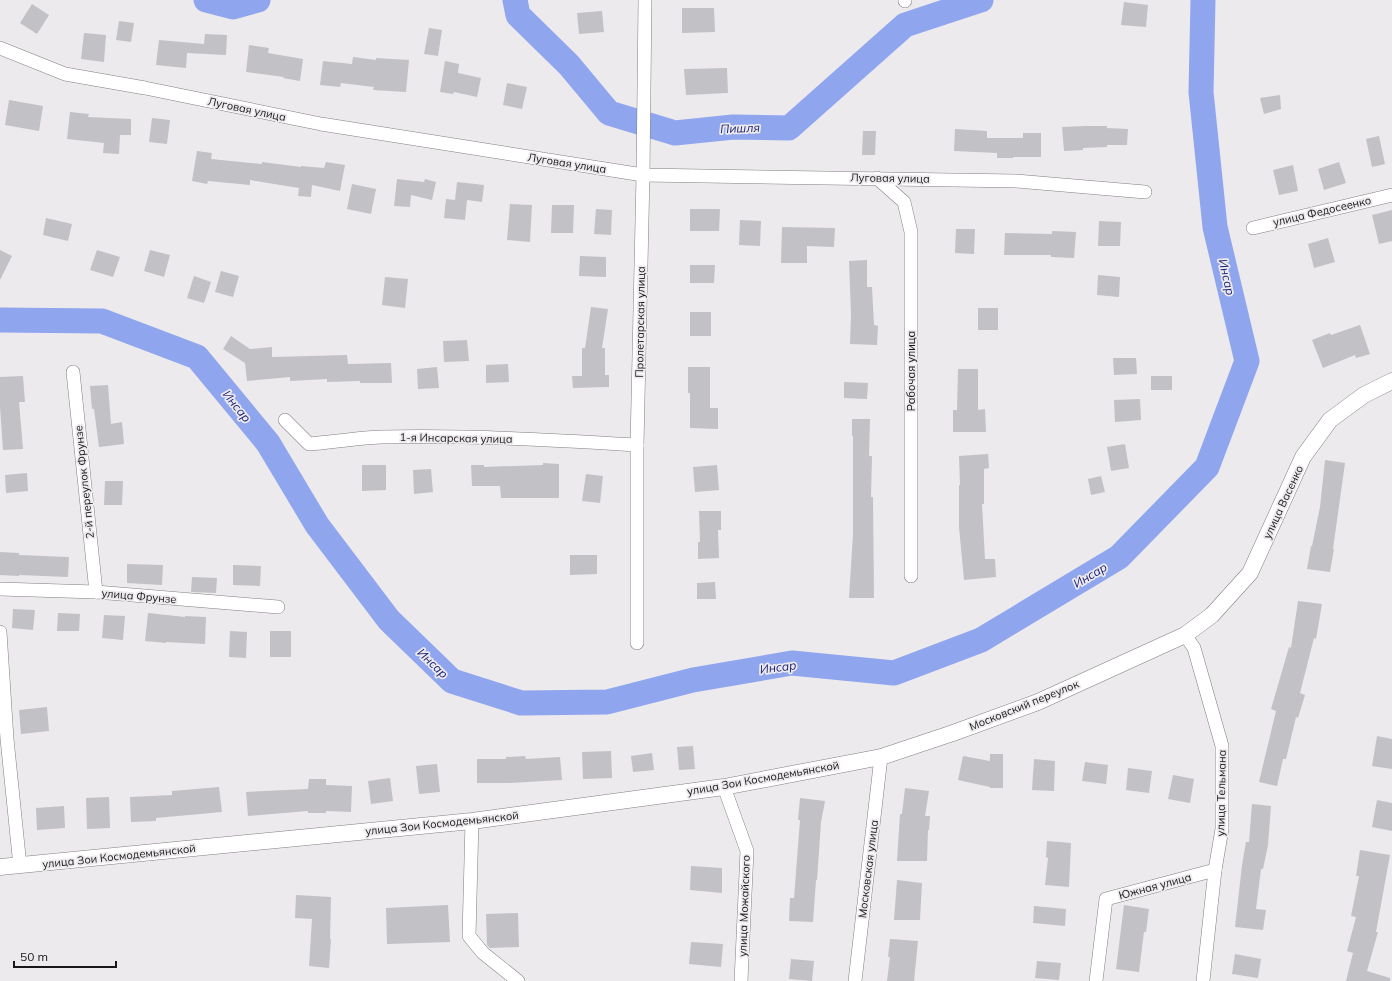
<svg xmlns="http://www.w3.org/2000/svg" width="1392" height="981" font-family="Mulish,sans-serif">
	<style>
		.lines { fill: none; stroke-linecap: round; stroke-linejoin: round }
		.river { stroke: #8fa5ee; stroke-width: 25 }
		.building { fill: #c2c1c5 }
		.minor-casing { stroke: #827f82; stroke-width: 14 }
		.tertiary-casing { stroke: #827f82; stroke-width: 17 }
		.minor { stroke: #fff; stroke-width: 13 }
		.tertiary { stroke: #fff; stroke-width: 16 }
		.labels { text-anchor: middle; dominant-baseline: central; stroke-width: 3.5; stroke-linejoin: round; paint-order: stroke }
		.street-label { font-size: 11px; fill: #191718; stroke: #edeaed }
		.water-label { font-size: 12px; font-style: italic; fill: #1b2275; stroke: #edeaed }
	</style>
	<rect width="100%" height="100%" fill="#edeaed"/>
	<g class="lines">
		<g class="river">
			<path d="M206,0L233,7L258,0"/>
			<path d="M515,0L518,15L569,65L609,113L675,133L733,127L789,128L905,25L981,0"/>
			<path d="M0,320L102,321L197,357L268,443L317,525L389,620L452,681L521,703L607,702L693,680L792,663L894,673L981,640L1119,557L1207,467L1247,361L1215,227L1201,92L1203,0"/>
		</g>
	</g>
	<g class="building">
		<path d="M1124,2L1148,5L1146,27L1121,25Z"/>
		<path d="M32,4L49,15L37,34L20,23Z"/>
		<path d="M682,8H714L715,32L682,33Z"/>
		<path d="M602,11L604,32L579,34L577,13Z"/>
		<path d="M119,21L134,23L131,42L116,40Z"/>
		<path d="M429,28L442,30L438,56L424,54Z"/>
		<path d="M84,33L106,35L104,62L81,59Z"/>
		<path d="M205,34L227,35L226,55L187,53L186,68L156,65L159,40L204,44Z"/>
		<path d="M249,45L269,48L268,53L303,59L300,81L283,78L284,77L246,72Z"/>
		<path d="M353,57L376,60V58L409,60L406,92L373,90L374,87L341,83L340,87L320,85L323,61L352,64Z"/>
		<path d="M445,61L459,64L458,73L481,78L477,97L454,92L453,94L440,92Z"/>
		<path d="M727,68L728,93L686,95L684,69Z"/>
		<path d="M507,83L527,87L522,109L503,105Z"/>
		<path d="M1280,95L1281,109L1264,114L1260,98Z"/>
		<path d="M9,100L43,106L39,131L5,125Z"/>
		<path d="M70,112L89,114L88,117L131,119V135H120L119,154L103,153L104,143L67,139Z"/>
		<path d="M152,118L170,120L167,144L149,142Z"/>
		<path d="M1084,126H1107V128L1128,129L1127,145H1107V147L1083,148V150L1064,151L1062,127Z"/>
		<path d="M955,129L987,131V138H1023V133H1041V157H1013V158H997V153L954,151Z"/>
		<path d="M863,131H876L875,155H862Z"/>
		<path d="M1379,136L1385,164L1372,167L1366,139Z"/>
		<path d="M197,151L212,153L211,159L262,164V162L301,167V166L324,168L326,162L345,165L340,191L312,185L311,197L298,196L299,188L250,180V185L208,181L207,184L192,181Z"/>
		<path d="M1339,162L1346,183L1324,190L1318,169Z"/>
		<path d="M1293,165L1298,191L1279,195L1273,170Z"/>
		<path d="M397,179L424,182L425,179L436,182L432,200L411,195L410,207L394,206Z"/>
		<path d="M457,182L484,185L482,202L467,200L465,220L444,218L446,199L455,200Z"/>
		<path d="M352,184L376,189L371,214L347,209Z"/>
		<path d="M510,204L532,205L530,242L507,240Z"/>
		<path d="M552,205H574L573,233H551Z"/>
		<path d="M596,209L612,210L611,235L594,234Z"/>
		<path d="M690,209H720L719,231H690Z"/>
		<path d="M1392,210V241L1379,244L1372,215Z"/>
		<path d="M46,218L72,224L68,241L43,235Z"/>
		<path d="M740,220L761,221L760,246L739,245Z"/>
		<path d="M1099,221L1121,222L1120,246H1098Z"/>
		<path d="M782,227L835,228L834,247L807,246V263H781Z"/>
		<path d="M956,229H975L974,254L955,253Z"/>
		<path d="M1052,231L1076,232L1074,258L1051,257V255H1004L1005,233L1052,234Z"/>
		<path d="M1328,238L1335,262L1314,268L1308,244Z"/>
		<path d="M0,250L12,256L0,280Z"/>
		<path d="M97,250L120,257L113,277L90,270Z"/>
		<path d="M150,250L170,255L164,277L144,271Z"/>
		<path d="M580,256L606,257V277L579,276Z"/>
		<path d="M867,260V287H872L874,325L878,326L877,345L850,344L851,314L849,261Z"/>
		<path d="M690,265H715L714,283H690Z"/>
		<path d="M221,271L239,276L233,297L215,292Z"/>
		<path d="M1098,275L1120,277L1119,297L1097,295Z"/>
		<path d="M194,276L211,282L204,303L187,298Z"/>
		<path d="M385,277L408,279L405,308L382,305Z"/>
		<path d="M591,307L608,309L602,348H605V375H609V387L573,388L572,376H582V348H585Z"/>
		<rect x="978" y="308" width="20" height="22"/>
		<rect x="690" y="312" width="21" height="24"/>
		<path d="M1360,325L1370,354L1356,358L1355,355L1323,368L1312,340L1330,333L1331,335Z"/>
		<path d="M231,336L250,349L272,347V357L347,355L348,364L391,363L392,383H360V381L327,382V379L290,381V377L247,381L245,363L223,349Z"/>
		<path d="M467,340L469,361L444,362L443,341Z"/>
		<path d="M1113,358H1136L1137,374L1114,375Z"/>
		<path d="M508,364L509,382L486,383V365Z"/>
		<path d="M437,367L439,388L418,389L417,369Z"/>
		<path d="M688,367H710V408H718V429L690,428V393H688Z"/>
		<path d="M958,369H978V410L985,409L986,432H953V410H957Z"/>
		<path d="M23,376L25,402H19L23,449L3,450L0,407V377Z"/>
		<rect x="1151" y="376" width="21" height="14"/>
		<path d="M844,382L868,383L867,399L844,398Z"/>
		<path d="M108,385L111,424L122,422L124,444L99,447L94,409H92L90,386Z"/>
		<path d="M1140,399L1141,420L1115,422L1114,400Z"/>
		<path d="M852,419H870L869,456H872L871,497H873L874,598H849L853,534V436H852Z"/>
		<path d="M1125,444L1129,468L1111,471L1107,447Z"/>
		<path d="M988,454L989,468L984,469V504H982L985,559H995L996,577L964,580L959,527V485H960L959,456Z"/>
		<path d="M1325,460L1345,463L1333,549H1334L1330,572L1307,569L1311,546H1312L1320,507Z"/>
		<path d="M543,463L559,464V498H501L500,486H472L471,465H484V467L543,465Z"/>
		<path d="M362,465H386V490L362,491Z"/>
		<path d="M717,465L719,490L695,492L693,467Z"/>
		<path d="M431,469L433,492L414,494L413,470Z"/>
		<path d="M27,473L28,491L6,493L5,475Z"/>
		<path d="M586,474L603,476L600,503L582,501Z"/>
		<path d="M1101,476L1105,492L1091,495L1088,479Z"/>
		<path d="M105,481H123L122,505H104Z"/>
		<path d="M699,511H721V530H718L719,558L698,559V542H700Z"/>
		<path d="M0,552L19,553V555L69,557L68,577L19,575V576L0,575Z"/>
		<path d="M570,555H597V574L570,575Z"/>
		<path d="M127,564L163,565L162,585L127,583Z"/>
		<path d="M233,565L261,566L260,586L233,585Z"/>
		<path d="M192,577L217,578L216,593L191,592Z"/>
		<path d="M715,582L716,599H697V583Z"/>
		<path d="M1298,601L1322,604L1316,639L1314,638L1300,693L1305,695L1298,718L1296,717L1286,759H1283L1277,786L1259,782L1276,711L1271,709L1289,647L1291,648Z"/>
		<path d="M13,609L35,610L33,630L12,628Z"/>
		<path d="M58,613L80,614L79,631H57Z"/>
		<path d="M148,613L185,617V616L206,617L205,644L166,642V643L145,641Z"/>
		<path d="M104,615L125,616L123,640L102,638Z"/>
		<path d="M230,631L247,632L246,658L229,657Z"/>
		<rect x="270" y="631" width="21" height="26"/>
		<path d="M47,707L49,731L21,734L19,710Z"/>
		<path d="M1377,736L1392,739V769L1372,766Z"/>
		<path d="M693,746L695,769L679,770L677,747Z"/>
		<path d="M611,751L612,778L583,779L582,752Z"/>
		<path d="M652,753L654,770L633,772L631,756Z"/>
		<path d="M990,754H1003V788H990V787L958,780L963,756L990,761Z"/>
		<path d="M525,756L526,759L560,757L562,780L510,783H477V759H506V757Z"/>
		<path d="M1034,759L1055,761L1054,791L1032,790Z"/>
		<path d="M1085,762L1108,765L1106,784L1082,781Z"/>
		<path d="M437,764L440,792L419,794L416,766Z"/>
		<path d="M1128,768L1152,771L1149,793L1126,790Z"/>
		<path d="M1173,775L1194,779L1190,803L1168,799Z"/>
		<path d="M390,778L393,801L371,804L368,781Z"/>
		<path d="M309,779H326V785L352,786L351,812L326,811V813H308V811L248,816L246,792L308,789Z"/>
		<path d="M219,787L222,812L156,818V821L131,822L130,797L172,795V791Z"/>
		<path d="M905,788L929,791L925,816H930L929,830H928L927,861H897L900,814H902Z"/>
		<path d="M109,797L110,828L87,829L86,798Z"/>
		<path d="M800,798L825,801L821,822L817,880H816L813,922L789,921L790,898H794L800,820H798Z"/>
		<path d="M1377,800L1392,803V831L1372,827Z"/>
		<path d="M1252,804L1271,806L1268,845L1263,869H1261L1256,909L1266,910L1263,930L1235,927L1242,865L1246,842H1249Z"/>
		<path d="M64,806L65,828L37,830L36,808Z"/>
		<path d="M1047,841L1071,843L1069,887L1045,885L1048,858L1046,857Z"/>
		<path d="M1360,850L1390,855L1376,932H1378L1367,971L1390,978V981H1346L1353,953L1347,951L1356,917L1351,916L1359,876H1356Z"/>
		<path d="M691,866L722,868V893L690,890Z"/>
		<path d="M897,880L922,883L920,920H894Z"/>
		<path d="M296,895L331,897L330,939H331L329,968L309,966L312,919L295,918Z"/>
		<path d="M448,905L450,942L387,944L386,908Z"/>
		<path d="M1124,905L1149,909L1146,932H1144L1139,972L1116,969Z"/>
		<path d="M1034,906L1066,909L1065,926L1033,923Z"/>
		<path d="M518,913L519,947L490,948L487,945L486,914Z"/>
		<path d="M890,939L918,941L914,981H887L890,957H888Z"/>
		<path d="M691,942L723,944L721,967L689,964Z"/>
		<path d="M1235,954L1261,959L1258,978L1232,974Z"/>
		<path d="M791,959L814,961L812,981L789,979Z"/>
		<path d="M1037,961L1061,963L1059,980L1035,978Z"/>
	</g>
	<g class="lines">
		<g class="minor-casing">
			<g id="minor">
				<path d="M905,1V0"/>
				<path d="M0,48L65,74L145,88L321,124L643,175L1016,181L1145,192"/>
				<path d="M877,178L904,202L911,232V576"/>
				<path d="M1253,228L1392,195"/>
				<path d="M73,372L96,592"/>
				<path d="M285,420L309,444C333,442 357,438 381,437C467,435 552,440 637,445"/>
				<path d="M0,589L96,592L278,607"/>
				<path d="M0,632L7,739L20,866"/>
				<path d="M1185,635L1194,648L1222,746V829L1215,870L1203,981"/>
				<path d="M637,643V445L643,175L645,0"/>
				<path d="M724,787L747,851L741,981"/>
				<path d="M472,821L469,936L483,953L518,981"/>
				<path d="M855,981L881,757"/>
				<path d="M1096,981L1106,899L1215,870"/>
			</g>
		</g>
		<g class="tertiary-casing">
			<path id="tertiary" d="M0,867L472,821L724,787L881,757L953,733L1038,702L1185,635L1212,615L1250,573L1303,457L1330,420L1364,395L1392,381"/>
		</g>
		<use href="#minor" class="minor"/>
		<use href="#tertiary" class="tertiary"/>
	</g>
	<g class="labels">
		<g class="street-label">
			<text transform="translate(247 109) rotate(12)">Луговая улица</text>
			<text transform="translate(567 163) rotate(9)">Луговая улица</text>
			<text transform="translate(890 178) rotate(1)">Луговая улица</text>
			<text transform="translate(1322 211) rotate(-13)">улица Федосеенко</text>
			<text transform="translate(640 322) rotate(-89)">Пролетарская улица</text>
			<text transform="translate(911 371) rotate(-90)">Рабочая улица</text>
			<text transform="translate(456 438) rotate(1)">1-я Инсарская улица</text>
			<text transform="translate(84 482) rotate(-96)">2-й переулок Фрунзе</text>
			<text transform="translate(1283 502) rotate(-65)">улица Васенко</text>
			<text transform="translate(139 596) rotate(5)">улица Фрунзе</text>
			<text transform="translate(1024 705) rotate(-22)">Московский переулок</text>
			<text transform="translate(763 778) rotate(-10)">улица Зои Космодемьянской</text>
			<text transform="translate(1221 793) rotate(-89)">улица Тельмана</text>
			<text transform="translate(442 823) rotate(-6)">улица Зои Космодемьянской</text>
			<text transform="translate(119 856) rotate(-6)">улица Зои Космодемьянской</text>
			<text transform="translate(868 869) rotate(-83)">Московская улица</text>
			<text transform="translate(1155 886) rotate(-15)">Южная улица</text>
			<text transform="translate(744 906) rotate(-88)">улица Можайского</text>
		</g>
		<g class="water-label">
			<text transform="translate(740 128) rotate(-2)">Пишля</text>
			<text transform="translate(1227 277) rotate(77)">Инсар</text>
			<text transform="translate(237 406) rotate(51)">Инсар</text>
			<text transform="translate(1090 575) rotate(-31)">Инсар</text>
			<text transform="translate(433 663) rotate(44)">Инсар</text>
			<text transform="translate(778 667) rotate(-7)">Инсар</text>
		</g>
	</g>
	<path d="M14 961v6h102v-6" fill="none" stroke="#191718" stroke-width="2"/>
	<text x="20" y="961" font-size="12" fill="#191718" stroke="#edeaed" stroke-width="3" paint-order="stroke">50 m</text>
</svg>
